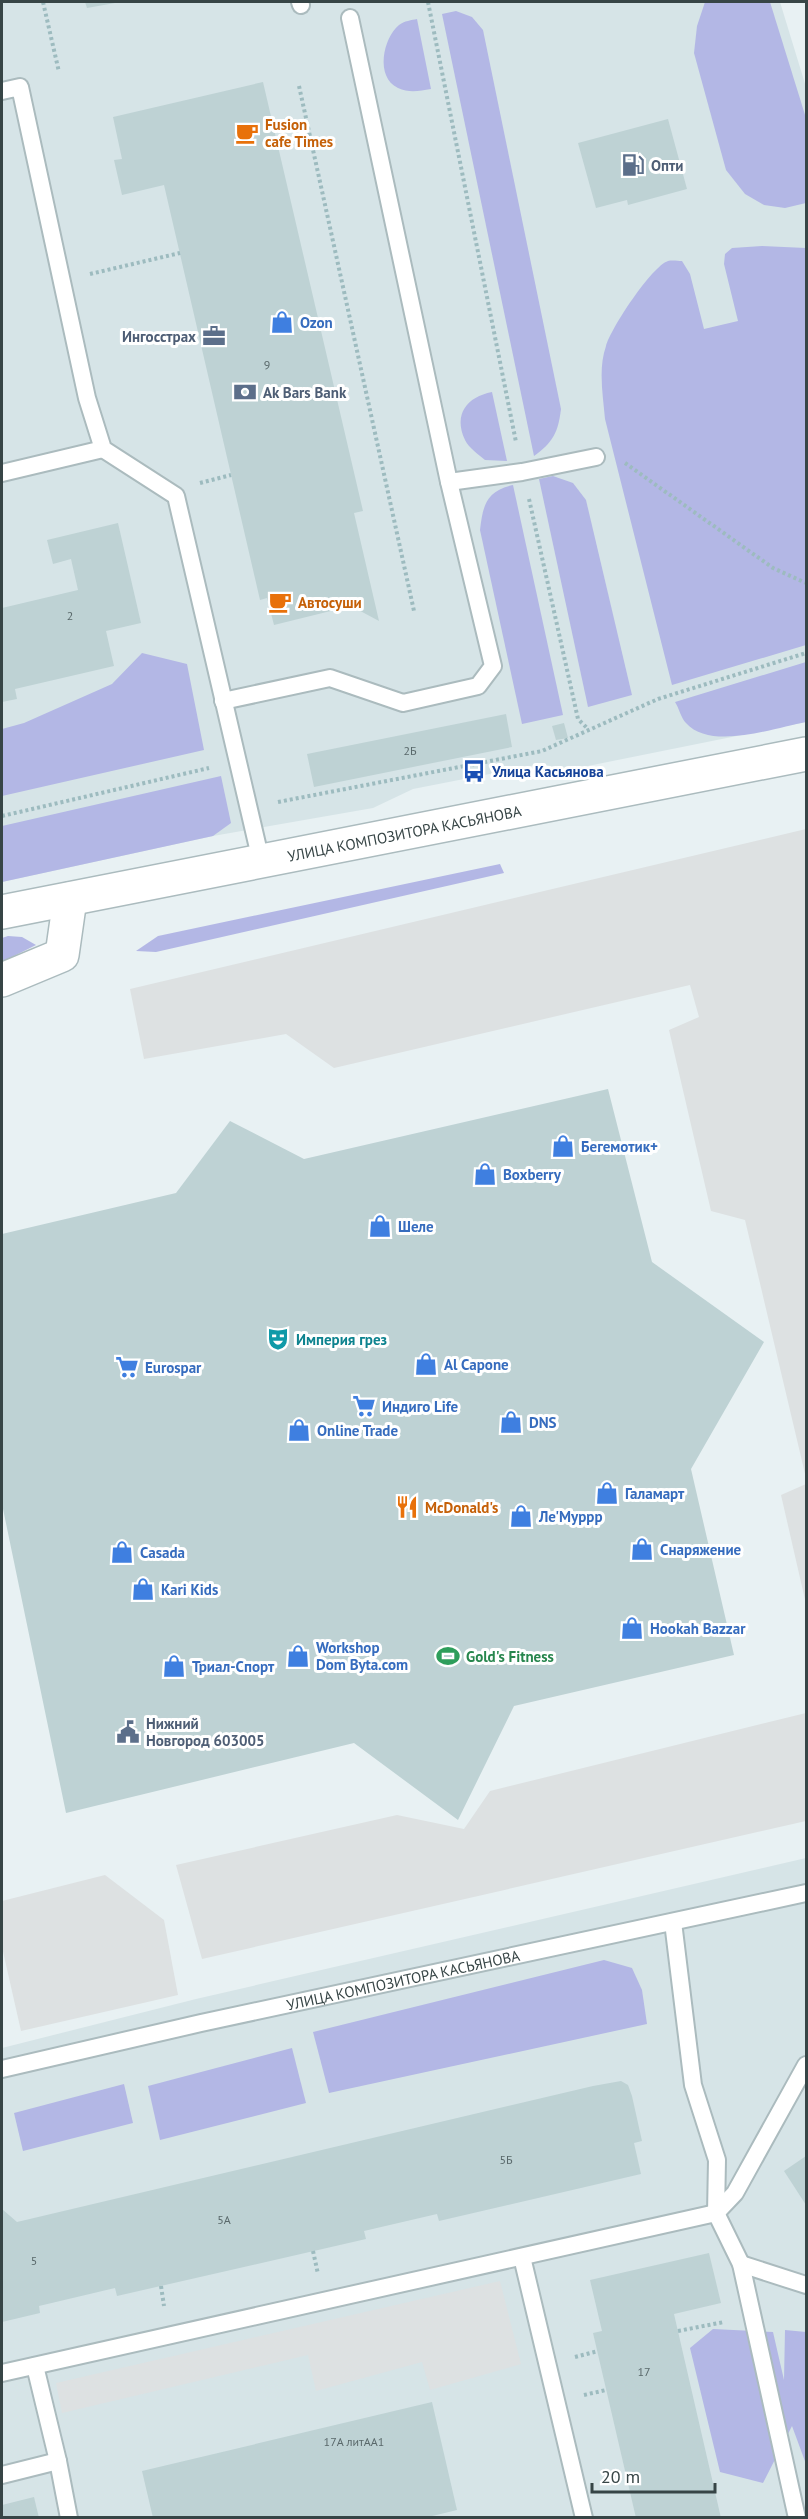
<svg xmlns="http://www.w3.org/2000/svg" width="808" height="2519" font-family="'PT Sans',sans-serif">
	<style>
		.residential { fill: #d6e4e7 }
		.green { fill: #b3b7e5 }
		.parking { fill: #dde1e2 }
		.building { fill: #bed2d4 }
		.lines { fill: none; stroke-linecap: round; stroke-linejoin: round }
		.service-casing { stroke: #abbbbe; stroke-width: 20 }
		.minor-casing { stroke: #abbbbe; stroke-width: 36 }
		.path { stroke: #9dbbbf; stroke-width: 4; stroke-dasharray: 3 3; stroke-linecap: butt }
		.service { stroke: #fff; stroke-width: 16 }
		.minor { stroke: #fff; stroke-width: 33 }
		.labels { text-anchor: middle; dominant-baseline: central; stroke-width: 6; stroke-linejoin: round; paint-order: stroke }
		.number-label { font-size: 12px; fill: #59686a }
		.food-label { font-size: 15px; font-weight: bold; fill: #c56008; stroke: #fff; text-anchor: start }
		.service-label { font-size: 15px; font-weight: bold; fill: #4e5e75; stroke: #fff; text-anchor: start }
		.shop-label { font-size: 15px; font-weight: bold; fill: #366cbe; stroke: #fff; text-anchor: start }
		.transit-label { font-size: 15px; font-weight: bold; fill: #164399; stroke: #fff; text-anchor: start }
		.street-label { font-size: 15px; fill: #374546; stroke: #fff }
		.culture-label { font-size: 15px; font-weight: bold; fill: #0d838f; stroke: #fff; text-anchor: start }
		.leisure-label { font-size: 15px; font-weight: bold; fill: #27864d; stroke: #fff; text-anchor: start }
	</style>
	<rect width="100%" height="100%" fill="#e8f1f3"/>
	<g class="residential">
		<path d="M2,2H780L806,87V722L568,770L541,764L413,789L373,808L213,836L2,882Z"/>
		<path d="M806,1858V2517H2V2048L196,1999Z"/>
	</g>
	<g class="green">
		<path d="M705,2H770L806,118V203L785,208L764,205L745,194L726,170L694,53L697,26Z"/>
		<path d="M456,11L472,17L483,30L561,409C558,433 553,442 534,456L442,14Z"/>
		<path d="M417,19L431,89C419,91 409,93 398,88C375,77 383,38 399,25C404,21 412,20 417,19Z"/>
		<path d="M762,246L806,248V645L672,685L605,419C603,395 598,369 606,346C611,328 652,266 668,261C672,260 678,261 682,261L690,274L704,329L738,321L724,264L725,254L732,248Z"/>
		<path d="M492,392L507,461L485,460C478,454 469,448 465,440C453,414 467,397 492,392Z"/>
		<path d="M553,476L573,483L586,500L632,695L588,707L539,479Z"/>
		<path d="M513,485L563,715L522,724L480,530C483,505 486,491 513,485Z"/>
		<path d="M142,653L187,664L204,750L2,796V729L24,723L112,684Z"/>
		<path d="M806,662V722C774,728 711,751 686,723C681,718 679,708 675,702Z"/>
		<path d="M221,776L231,823L213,836L2,882V826Z"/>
		<path d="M500,864L504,873L156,952L136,951L158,936Z"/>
		<path d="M8,936L22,937L36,945L2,962V938Z"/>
		<path d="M604,1960L632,1968L642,1990L647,2024L329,2093L313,2032Z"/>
		<path d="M292,2048L306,2103L160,2140L148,2086Z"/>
		<path d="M124,2084L133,2123L23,2151L14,2113Z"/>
		<path d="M713,2329L773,2332L784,2380L785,2330L806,2332V2464L792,2426L763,2483L720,2472L690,2348Z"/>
	</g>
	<g class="parking">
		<path d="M806,829V1478L745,1220L711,1211L669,1030L699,1017L690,985L334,1068L286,1034L144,1059L130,989Z"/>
		<path d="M806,1484V1604L781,1495Z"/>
		<path d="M806,1713V1821L202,1959L176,1865L397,1815L464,1829L490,1791Z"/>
		<path d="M105,1875L164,1920L178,1995L21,2031L2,1947V1901Z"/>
		<path d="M500,2281L521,2364L430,2390L422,2362L316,2391L308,2355L62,2413L56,2383Z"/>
	</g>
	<g class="building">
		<path d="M85,2H115V3L87,8Z"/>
		<path d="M263,82L363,511L354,513L379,621L351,606L274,625L267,598L260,600L164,185L122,195L114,160L122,159L113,117Z"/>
		<path d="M668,119L687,189L628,205L627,200L596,208L578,143Z"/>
		<path d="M118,523L141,623L106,631L114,666L15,689L17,699L2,702V608L78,590L71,559L53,564L47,540Z"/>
		<path d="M506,714L512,747L314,787L307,754Z"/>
		<path d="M564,723L568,738L556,740L552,726Z"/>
		<path d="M608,1089L652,1262L764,1342L691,1469L734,1655L514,1706L458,1820L354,1743L66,1813L2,1504V1234L176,1193L230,1121L304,1159Z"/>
		<path d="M621,2081L628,2085L632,2096L642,2141L634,2143L641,2174L439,2221L437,2214L364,2231L366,2239L117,2296L115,2288L39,2306L40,2313L2,2322V2209L17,2222L593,2086Z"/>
		<path d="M806,2156V2205L784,2171Z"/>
		<path d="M709,2253L721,2303L674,2314L721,2518H636L593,2333L602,2331L590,2280Z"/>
		<path d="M432,2402L457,2510L424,2518H153L142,2471Z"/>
		<path d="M34,2497L39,2518H2V2505Z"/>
	</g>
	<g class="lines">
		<g class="service-casing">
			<g id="service">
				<path d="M300,2L301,5"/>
				<path d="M2,91L20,87L87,398L103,449L176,496L261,861"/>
				<path d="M2,473L103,449"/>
				<path d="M449,482L522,472L596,457"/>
				<path d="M223,701L330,678L403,703L478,686L493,666L449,482L350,18"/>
				<path d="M673,1922L693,2085L717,2160L716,2213"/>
				<path id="s1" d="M2,2069L201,2023L806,1893"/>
				<path d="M716,2213L735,2193L806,2065"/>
				<path d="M522,2257L584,2518"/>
				<path d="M741,2264L806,2285"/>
				<path d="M35,2366L58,2461L69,2518"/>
				<path d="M2,2373L716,2213L741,2264L797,2518"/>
				<path d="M2,2475L58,2461"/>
			</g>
		</g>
		<g class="minor-casing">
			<g id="minor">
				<path id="s2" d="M2,912L806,754"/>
				<path d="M2,980L62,955L70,899"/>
			</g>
		</g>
		<g class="path">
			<path d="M43,2L59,72"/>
			<path d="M428,2L516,442"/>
			<path d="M299,86L414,611"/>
			<path d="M90,274L180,253"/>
			<path d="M625,463L773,568L806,583"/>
			<path d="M200,483L231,475"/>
			<path d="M529,499L578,719L588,729"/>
			<path d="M278,802L542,751L658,699L806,653"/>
			<path d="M2,816L209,768"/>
			<path d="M313,2251L318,2274"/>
			<path d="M161,2286L164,2306"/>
			<path d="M678,2331L724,2322"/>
			<path d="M575,2357L598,2351"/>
			<path d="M584,2395L606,2390"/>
		</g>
		<use href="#service" class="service"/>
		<use href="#minor" class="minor"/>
	</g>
	<defs>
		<g id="cafe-bare" transform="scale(1.8)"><path d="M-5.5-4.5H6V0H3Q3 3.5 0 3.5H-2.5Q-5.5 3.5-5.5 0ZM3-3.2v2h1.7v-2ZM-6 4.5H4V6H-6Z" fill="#e8710a" stroke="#fff" stroke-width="2.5" paint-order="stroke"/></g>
		<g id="fuel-bare" transform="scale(1.8)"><path d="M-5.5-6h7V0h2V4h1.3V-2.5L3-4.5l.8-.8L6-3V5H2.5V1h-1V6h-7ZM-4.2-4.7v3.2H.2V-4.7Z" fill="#5c6f8a" stroke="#fff" stroke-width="2.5" paint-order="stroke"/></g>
		<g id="shop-bare" transform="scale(1.8)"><path d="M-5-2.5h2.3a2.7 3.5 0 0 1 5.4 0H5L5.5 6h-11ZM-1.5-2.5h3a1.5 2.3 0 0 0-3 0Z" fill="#3f7fe0" stroke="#fff" stroke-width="2.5" paint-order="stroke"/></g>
		<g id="office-bare" transform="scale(1.8)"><path d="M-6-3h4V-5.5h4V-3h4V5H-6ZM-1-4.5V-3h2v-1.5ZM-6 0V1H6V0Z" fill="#5c6f8a" stroke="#fff" stroke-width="2.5" paint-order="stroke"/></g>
		<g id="bank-bare" transform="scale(1.8)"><path d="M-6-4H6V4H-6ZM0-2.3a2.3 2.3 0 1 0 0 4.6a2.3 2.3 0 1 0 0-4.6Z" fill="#5c6f8a" stroke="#fff" stroke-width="2.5" paint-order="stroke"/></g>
		<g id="bus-bare" transform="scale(1.8)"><path d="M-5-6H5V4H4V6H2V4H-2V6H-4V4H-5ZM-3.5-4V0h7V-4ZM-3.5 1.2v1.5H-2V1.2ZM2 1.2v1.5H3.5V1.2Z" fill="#1a4fb4" stroke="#fff" stroke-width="2.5" paint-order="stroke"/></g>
		<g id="theatre-bare" transform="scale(1.8)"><path d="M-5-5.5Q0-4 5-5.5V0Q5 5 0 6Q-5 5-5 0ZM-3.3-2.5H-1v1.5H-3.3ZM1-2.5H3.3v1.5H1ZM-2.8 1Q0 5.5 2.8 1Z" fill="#0f9aa8" stroke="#fff" stroke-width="2.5" paint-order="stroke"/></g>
		<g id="supermarket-bare" transform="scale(1.8)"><path d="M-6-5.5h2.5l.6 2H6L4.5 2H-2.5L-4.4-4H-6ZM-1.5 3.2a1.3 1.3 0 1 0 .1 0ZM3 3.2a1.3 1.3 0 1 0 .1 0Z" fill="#3f7fe0" stroke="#fff" stroke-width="2.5" paint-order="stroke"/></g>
		<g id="restaurant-bare" transform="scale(1.8)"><path d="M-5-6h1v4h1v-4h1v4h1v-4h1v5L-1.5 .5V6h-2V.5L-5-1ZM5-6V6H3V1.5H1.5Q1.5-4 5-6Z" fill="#e8710a" stroke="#fff" stroke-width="2.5" paint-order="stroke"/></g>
		<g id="stadium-bare" transform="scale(1.8)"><path d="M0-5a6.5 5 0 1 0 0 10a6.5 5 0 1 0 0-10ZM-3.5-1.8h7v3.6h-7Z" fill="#2e9e5b" stroke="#fff" stroke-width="2.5" paint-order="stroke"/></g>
		<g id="civic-bare" transform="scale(1.8)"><path d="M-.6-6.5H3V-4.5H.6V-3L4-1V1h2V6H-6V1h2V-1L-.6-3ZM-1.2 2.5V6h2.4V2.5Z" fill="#5c6f8a" stroke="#fff" stroke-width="2.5" paint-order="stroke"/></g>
	</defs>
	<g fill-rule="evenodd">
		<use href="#cafe-bare" x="247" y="133"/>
		<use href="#fuel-bare" x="633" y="165"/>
		<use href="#shop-bare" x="282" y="322"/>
		<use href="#office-bare" x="214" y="336"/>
		<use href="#bank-bare" x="245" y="392"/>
		<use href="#cafe-bare" x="280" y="602"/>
		<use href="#bus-bare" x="474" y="771"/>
		<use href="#shop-bare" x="563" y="1146"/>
		<use href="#shop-bare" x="485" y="1174"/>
		<use href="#shop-bare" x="380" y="1226"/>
		<use href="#theatre-bare" x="278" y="1339"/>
		<use href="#shop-bare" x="426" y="1364"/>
		<use href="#supermarket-bare" x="127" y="1367"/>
		<use href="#supermarket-bare" x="364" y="1406"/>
		<use href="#shop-bare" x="511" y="1422"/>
		<use href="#shop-bare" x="299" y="1430"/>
		<use href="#shop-bare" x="607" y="1493"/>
		<use href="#restaurant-bare" x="407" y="1507"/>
		<use href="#shop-bare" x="521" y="1516"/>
		<use href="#shop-bare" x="642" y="1549"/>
		<use href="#shop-bare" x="122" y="1552"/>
		<use href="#shop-bare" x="143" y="1589"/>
		<use href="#shop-bare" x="632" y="1628"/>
		<use href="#shop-bare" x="298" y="1656"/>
		<use href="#stadium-bare" x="448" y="1656"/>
		<use href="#shop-bare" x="174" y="1666"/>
		<use href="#civic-bare" x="128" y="1732"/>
	</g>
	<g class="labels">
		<g class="number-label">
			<text x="267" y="364">9</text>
			<text x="70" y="615">2</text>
			<text x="410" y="750">2Б</text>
			<text x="506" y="2159">5Б</text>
			<text x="224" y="2219">5А</text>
			<text x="34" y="2260">5</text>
			<text x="644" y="2371">17</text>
			<text x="354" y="2441">17А литАА1</text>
		</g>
		<g class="food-label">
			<text x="265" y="124">Fusion<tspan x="265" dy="17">cafe Times</tspan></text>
			<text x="298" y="602">Автосуши</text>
			<text x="425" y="1507">McDonald's</text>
		</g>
		<g class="service-label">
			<text x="651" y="165">Опти</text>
			<text x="196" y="336" text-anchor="end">Ингосстрах</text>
			<text x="263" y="392">Ak Bars Bank</text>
			<text x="146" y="1723">Нижний<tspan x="146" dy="17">Новгород 603005</tspan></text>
		</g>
		<g class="shop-label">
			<text x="300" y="322">Ozon</text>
			<text x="581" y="1146">Бегемотик+</text>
			<text x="503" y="1174">Boxberry</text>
			<text x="398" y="1226">Шеле</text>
			<text x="444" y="1364">Al Capone</text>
			<text x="145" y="1367">Eurospar</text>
			<text x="382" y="1406">Индиго Life</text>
			<text x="529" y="1422">DNS</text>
			<text x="317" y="1430">Online Trade</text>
			<text x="625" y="1493">Галамарт</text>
			<text x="539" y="1516">Ле'Муррр</text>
			<text x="660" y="1549">Снаряжение</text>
			<text x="140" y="1552">Casada</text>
			<text x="161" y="1589">Kari Kids</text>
			<text x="650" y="1628">Hookah Bazzar</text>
			<text x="316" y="1647">Workshop<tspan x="316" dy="17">Dom Byta.com</tspan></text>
			<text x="192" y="1666">Триал-Спорт</text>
		</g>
		<g class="transit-label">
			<text x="492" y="771">Улица Касьянова</text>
		</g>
		<g class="street-label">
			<text stroke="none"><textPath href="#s2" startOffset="410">УЛИЦА КОМПОЗИТОРА КАСЬЯНОВА</textPath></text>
			<text stroke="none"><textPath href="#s1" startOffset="411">УЛИЦА КОМПОЗИТОРА КАСЬЯНОВА</textPath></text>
		</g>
		<g class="culture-label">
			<text x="296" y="1339">Империя грез</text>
		</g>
		<g class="leisure-label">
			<text x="466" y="1656">Gold's Fitness</text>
		</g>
	</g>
	<rect width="808" height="2519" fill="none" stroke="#374546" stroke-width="6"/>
	<path d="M592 2483v9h123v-9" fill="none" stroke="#374546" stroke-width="3"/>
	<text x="601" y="2483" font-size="18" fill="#374546" stroke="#ffffff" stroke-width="4.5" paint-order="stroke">20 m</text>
</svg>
